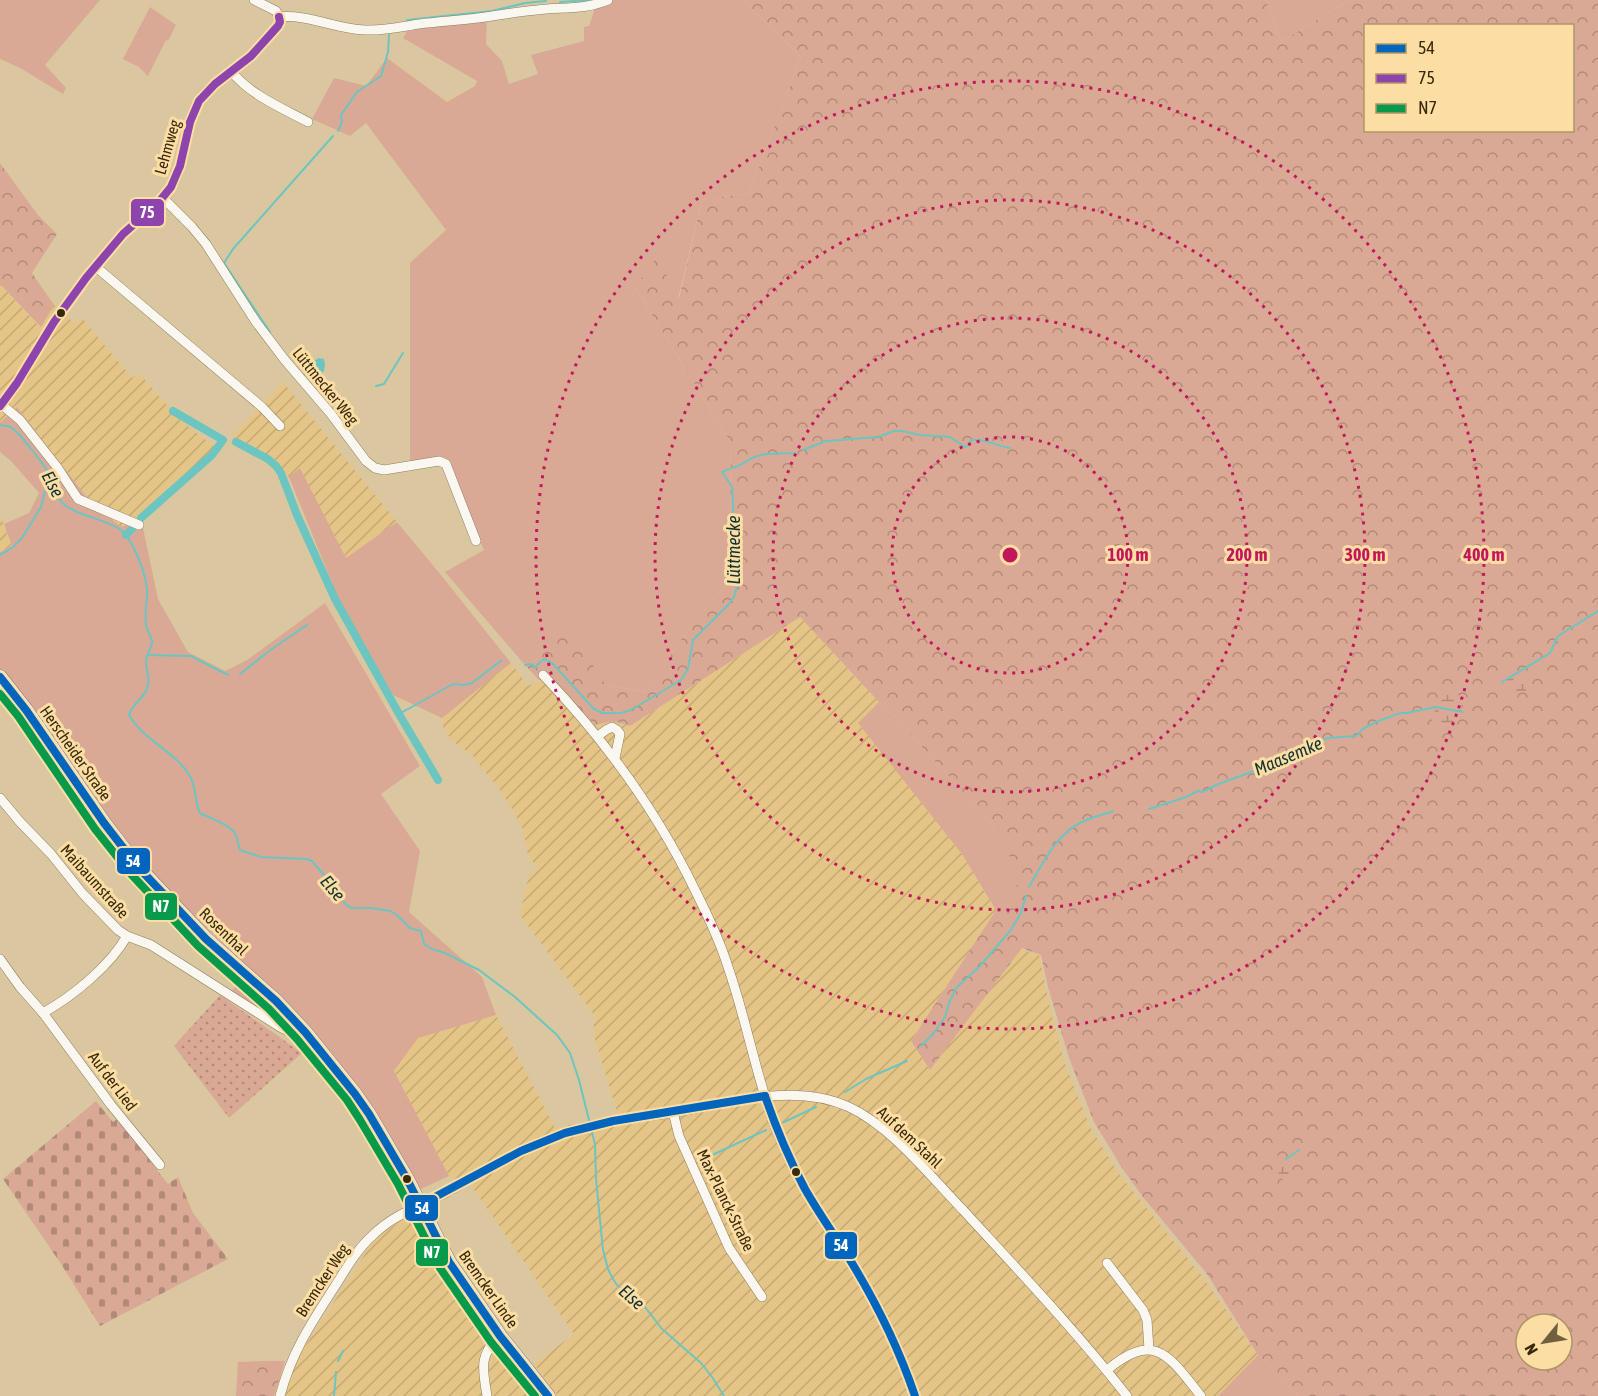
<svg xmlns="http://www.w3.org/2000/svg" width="1598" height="1396" font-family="'Asap Condensed',sans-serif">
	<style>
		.industrial { fill: url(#industrial-furrows) }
		.green { fill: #daa995 }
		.forest { fill: url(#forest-crowns); fill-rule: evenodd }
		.wetland { fill: url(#wetland-marsh) }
		.cemetery { fill: url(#cemetery-stones) }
		.garden { fill: url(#garden-dots) }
		.water { fill: #6cc5c1 }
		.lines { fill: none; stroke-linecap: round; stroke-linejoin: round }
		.stream { stroke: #6cc5c1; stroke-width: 2 }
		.canal { stroke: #6cc5c1; stroke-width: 8 }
		.street-casing { stroke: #8b7d60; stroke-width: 10 }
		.secondary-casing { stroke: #8b7d60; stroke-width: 15 }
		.street { stroke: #faf7f1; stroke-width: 9 }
		.secondary { stroke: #f3ecea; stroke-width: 14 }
		.bus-1-casing { stroke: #fcdea4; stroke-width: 12 }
		.bus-2-casing { stroke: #fcdea4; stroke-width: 12 }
		.bus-3-casing { stroke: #fcdea4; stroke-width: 12 }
		.bus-1 { stroke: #0065bd; stroke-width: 8 }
		.bus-2 { stroke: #8e44ad; stroke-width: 8 }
		.bus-3 { stroke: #069a4a; stroke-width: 8 }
		.ring { fill: none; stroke: #c2185b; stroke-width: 3; stroke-dasharray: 3 6 }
		.bus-dot { fill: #37290a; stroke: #fcdea4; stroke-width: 2 }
		.labels { text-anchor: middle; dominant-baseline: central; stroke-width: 6; stroke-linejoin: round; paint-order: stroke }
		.street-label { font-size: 16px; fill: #37290a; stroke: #fcdea4 }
		.water-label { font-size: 18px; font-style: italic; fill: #133032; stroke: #fcdea4 }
		.centre { fill: #c2185b; stroke: #fcdea4; stroke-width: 3 }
		.ring-label { font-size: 18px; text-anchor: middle; font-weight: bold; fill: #c2185b; stroke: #fcdea4; stroke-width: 6; stroke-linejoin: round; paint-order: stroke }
		.line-badge { stroke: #fcdea4; stroke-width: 2 }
		.badge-label { font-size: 16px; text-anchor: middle; font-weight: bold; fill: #fff }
	</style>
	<defs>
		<pattern id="industrial-furrows" width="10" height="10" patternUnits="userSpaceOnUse" patternTransform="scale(1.5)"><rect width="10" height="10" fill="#e5c587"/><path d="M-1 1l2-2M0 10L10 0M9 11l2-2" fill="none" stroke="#c5a973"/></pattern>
		<pattern id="forest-crowns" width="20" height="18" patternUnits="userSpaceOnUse" patternTransform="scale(1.5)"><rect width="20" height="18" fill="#daa995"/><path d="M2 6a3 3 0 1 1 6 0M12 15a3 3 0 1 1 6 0" fill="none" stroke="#b28a78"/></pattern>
		<pattern id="wetland-marsh" width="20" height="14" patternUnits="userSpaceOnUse" patternTransform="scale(1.5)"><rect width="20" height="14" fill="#daa995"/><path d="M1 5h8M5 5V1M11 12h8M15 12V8" fill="none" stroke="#b28a78"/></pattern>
		<pattern id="cemetery-stones" width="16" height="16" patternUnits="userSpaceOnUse" patternTransform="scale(1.5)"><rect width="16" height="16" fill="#daa995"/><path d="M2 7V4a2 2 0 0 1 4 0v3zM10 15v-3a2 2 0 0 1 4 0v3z" fill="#b28a78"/></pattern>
		<pattern id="garden-dots" width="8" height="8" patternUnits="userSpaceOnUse" patternTransform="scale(1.5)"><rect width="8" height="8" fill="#daa995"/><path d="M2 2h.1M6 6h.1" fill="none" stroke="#b28a78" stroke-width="1.8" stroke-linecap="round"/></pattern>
	</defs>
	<rect width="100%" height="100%" fill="#dbc79f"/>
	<g class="industrial">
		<path d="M0,284L40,327L54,305L75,324L82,318L132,378L139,373L181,421L219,450L147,515L125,525L123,527L116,523L88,499L9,414L2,421L0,422Z"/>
		<path d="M283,382L397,522L346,559L300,468L289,477L283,472L280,465L232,436Z"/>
		<path d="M0,515L12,546L0,552Z"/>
		<path d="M800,617L879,702L859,723L962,854L996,910L911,1041L930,1069L1021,949L1039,955L1051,1012L1065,1064L1090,1127L1119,1174L1202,1276L1258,1355L1218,1396H558L534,1364L574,1334L471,1185L449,1176L394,1071L418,1038L496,1015L555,1128L618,1115L593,1033L595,1016L520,915L529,875L538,869L528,855L523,830L513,810L499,789L472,755L454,742L444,731L442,718L511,663L528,686L549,674L595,725L613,721L630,726Z"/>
		<path d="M412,1213L482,1328L481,1341L493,1355L500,1354L533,1384L542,1396H285L296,1360L374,1240Z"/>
	</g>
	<g class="green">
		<path d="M0,0H100L45,65L66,88L63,94L20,68L0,59Z"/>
		<path d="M611,0H743L801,57L749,193L702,200L678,299L635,287L731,443L730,490L734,576L680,641L647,692L606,685L563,621L536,660L524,664L445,572L484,550L445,460L410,464V263L446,230L366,123L350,136L312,119L334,78L366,86L387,58L447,102L475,86L477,81L403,38L408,30L487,20L486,44L502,61L509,84L538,74L531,55L584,41V27L589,26L595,8Z"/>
		<path d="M1266,0H1349L1281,42Z"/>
		<path d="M150,7L176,25L168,41L166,40L148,76L139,67L123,59Z"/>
		<path d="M17,407L88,499L116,523L123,527L125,525L143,528L158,599L180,638L188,652L225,671L247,660L325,603L420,766L381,794L420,851L409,912L482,977L496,1015L418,1038L394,1071L449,1176L419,1190L388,1131L356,1085L305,1025L143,865L57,746L0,670V552L12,546L4,524L29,513L39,493L11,461L0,452V422L2,421Z"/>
		<path d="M300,468L346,558L397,522L441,575L511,663L442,718L393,695L339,600L289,477Z"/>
		<path d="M879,702L895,717L991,823L1023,879L996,910L962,854L858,723Z"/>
		<path d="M242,980L288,1022L286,1023L281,1021L229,993Z"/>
		<path d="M1258,1355L1298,1396H1218Z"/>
	</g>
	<g class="forest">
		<path d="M743,0H1266L1281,42L1349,0H1598V1396H1298L1258,1355L1207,1274L1143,1197L1122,1168L1094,1122L1069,1058L1048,987L1041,955L1022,948L930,1070L911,1041L996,910L1022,879L991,823L895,717L879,702L800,617L630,726L613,721L595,725L549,675L539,680L524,664L536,660L563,620L606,685L647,692L680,641L734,576L730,490L731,443L635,287L657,257L679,298L702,200L749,193L801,57ZM1366,26H1572V130H1366ZM1526,1324H1562V1360H1526Z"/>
		<path d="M0,163L38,215L57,234L32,273L54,305L41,327L0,284Z"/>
		<path d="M262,1361H285L274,1396H236L238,1362Z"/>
	</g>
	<g class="wetland">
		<path d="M1522,670L1525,679L1526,692L1505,695L1502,682Z"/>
		<path d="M1454,690L1465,703L1449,730L1435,728L1431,723L1438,701Z"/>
		<path d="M1278,1155L1286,1159C1290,1169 1295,1178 1288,1189L1275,1167Z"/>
	</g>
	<path class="cemetery" d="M96,1101L113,1122L117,1119L168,1184L178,1177L193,1213L228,1259L100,1326L61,1264L3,1179Z"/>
	<path class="garden" d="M220,995L302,1053L229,1118L174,1046Z"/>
	<path class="water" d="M319,358L324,359L325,365L324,371L315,377C309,374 308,370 309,363Z"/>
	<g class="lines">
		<g class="stream">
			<path d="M560,2L589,0"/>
			<path d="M407,20L492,11L525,3L546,1"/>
			<path d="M338,131L342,122L341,115L357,92L381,76L388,52L389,35"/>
			<path d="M270,332L224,263L233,249L333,136"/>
			<path d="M304,375L306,373"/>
			<path d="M376,386L384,384L403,353"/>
			<path d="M0,425C2,426 7,426 9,426C19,431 46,468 53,479C56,485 55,494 60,500C69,514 106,519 121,530C133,540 145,572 147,588C148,600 144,612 146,624C146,630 151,635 152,641C153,648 145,655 146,662C146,670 150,677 148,685C146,698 132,703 129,715C143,740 176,752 190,776C197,788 194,802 200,813C211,819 230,824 236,835C238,840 238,846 240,850L261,857L307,859L312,861L334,887L346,905L352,908H371L390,911L397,915L410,928L421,931L424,944L432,949L445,953L479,970L515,997L557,1035L570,1053L579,1080L590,1124"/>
			<path d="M803,450L826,441L878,437L894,431H902L920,435L950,437L965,447L967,446L971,440C985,438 996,446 1010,448"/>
			<path d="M0,555L13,547L22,538L41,507L45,491L53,482"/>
			<path d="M148,655L191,656L228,675"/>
			<path d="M525,665L532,664L534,668L544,659L552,663L594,709L602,713H621L631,710L681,680L688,669L693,640L728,605L734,597L737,586L732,487L722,472C728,469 733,468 740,465C744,463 748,460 752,458C764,452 782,454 795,453"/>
			<path d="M240,674L269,651L307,625"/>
			<path d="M1502,682L1550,653L1558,636L1598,611"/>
			<path d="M399,714L453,684L463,685L472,683L502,660"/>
			<path d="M1149,809L1186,797L1198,791L1203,792L1216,785L1254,771L1265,763L1328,738L1356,736L1364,728L1376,722L1400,713H1407L1436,707L1463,712"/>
			<path d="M1029,887C1043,863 1056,834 1082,822C1092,817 1103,815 1113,811"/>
			<path d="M921,1046L934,1033L945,1017L949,1003L956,988L979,967L1010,931L1021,913L1026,896"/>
			<path d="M845,1092L866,1079L907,1061"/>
			<path d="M784,1122L816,1107"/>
			<path d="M591,1129L595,1144L596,1179L603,1250L608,1269L613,1279L617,1285L638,1298L662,1329L701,1363L712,1377L724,1396"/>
			<path d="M708,1157L766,1130"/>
			<path d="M1286,1159L1299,1150"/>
			<path d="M338,1361L343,1351"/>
			<path d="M334,1396L336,1372"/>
		</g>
		<g class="canal">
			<path d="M236,442L268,459L276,466L281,473L297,515L335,599L399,714L438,780"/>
			<path d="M141,518L212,455L223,440L173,411"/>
			<path d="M126,535L132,529"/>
		</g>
		<g class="street-casing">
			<g id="street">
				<path d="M254,0L276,11L279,17"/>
				<path d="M279,17C308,14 336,29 365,30C384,31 400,27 419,24C443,21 467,20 492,16C507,14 522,11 537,10C561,7 585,10 608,0"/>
				<path d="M231,71C250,95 282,108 308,122"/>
				<path d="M163,198L192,227L206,244L256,322L284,359L331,414L366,461L375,468L384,470L439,461L446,464L476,541"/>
				<path d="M96,267L262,407L280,426"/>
				<path d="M2,405L20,420L57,467L78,499L139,525"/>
				<path d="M0,406C26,378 39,340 62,310C82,283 107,249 132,225C145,213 161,203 171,187C188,161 182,127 199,101C211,83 231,73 247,60C259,50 268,37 278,26L280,22L279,17"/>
				<path d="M543,675C605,740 657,811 696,892C708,916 720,941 728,967C747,1021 756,1078 777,1132C782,1143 787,1154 792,1165C807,1196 828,1224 846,1254C875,1298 899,1345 915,1396"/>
				<path d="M598,736L606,730L612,727L617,730L620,734L615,758"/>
				<path d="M0,798L20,822L51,854L83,894L118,930L127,936L151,945L280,1027C288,1031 296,1037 305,1032"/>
				<path d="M0,959L20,987L43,1013L111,1105L160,1165"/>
				<path d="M43,1013C73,996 110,966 127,936"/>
				<path d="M673,1112L679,1136L729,1248L762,1297"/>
				<path d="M1107,1263L1143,1310L1147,1320L1149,1349"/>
				<path d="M1107,1370C1155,1330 1169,1356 1201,1396"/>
				<path d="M280,1396C292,1351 312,1322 337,1283C347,1267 358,1248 373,1235C394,1214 423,1205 449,1191C487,1169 525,1146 567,1132C603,1121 639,1118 676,1112C732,1103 794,1082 849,1107C892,1127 930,1176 963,1210C1019,1271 1076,1331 1127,1396"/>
				<path d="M487,1396C483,1370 478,1355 500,1336"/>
			</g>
		</g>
		<g class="secondary-casing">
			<path id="secondary" d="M0,677L26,710L104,823L138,867L206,939L276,1001L305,1032L355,1094L369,1114L407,1179L449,1262L500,1336L548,1396"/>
		</g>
		<use href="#street" class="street"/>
		<use href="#secondary" class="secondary"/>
		<g class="bus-1-casing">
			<g id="bus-1">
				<path d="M0,677L26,710L104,823L138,867L206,939L276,1001L305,1032L355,1094L369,1114L407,1179L449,1262L500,1336L548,1396"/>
				<path d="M765,1096C776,1128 789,1159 805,1189C818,1212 833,1233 847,1255C875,1300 898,1346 915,1396"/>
				<path d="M420,1205L521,1151L565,1133L613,1121L765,1096"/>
			</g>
		</g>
		<g class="bus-2-casing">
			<path id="bus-2" d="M0,406L17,383L54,322L86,278L123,234L158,203L171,187L180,166L190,122L199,101L215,84L251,56L278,26L280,22L279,17"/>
		</g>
		<g class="bus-3-casing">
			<path id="bus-3" d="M0,694L18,716L95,829L130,873L198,946L269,1009L297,1039L347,1100L360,1120L398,1184L440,1268L491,1342L535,1396"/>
		</g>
		<use href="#bus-1" class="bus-1"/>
		<use href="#bus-2" class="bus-2"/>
		<use href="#bus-3" class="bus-3"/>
	</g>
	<g class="ring">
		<circle cx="1010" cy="555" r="118"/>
		<circle cx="1010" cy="555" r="237"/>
		<circle cx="1010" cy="555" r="355"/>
		<circle cx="1010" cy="555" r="474"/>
	</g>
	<g class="bus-dot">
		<circle cx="61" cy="313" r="5"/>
		<circle cx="796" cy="1172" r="5"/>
		<circle cx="407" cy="1179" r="5"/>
	</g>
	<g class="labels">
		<g class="street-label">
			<text transform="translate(167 147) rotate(-74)">Lehmweg</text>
			<text transform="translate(326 386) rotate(51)">Lüttmecker Weg</text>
			<text transform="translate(76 753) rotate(55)">Herscheider Straße</text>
			<text transform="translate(95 881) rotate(48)">Maibaumstraße</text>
			<text transform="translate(224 931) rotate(44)">Rosenthal</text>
			<text transform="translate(113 1081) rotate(53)">Auf der Lied</text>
			<text transform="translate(910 1137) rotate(43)">Auf dem Stahl</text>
			<text transform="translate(726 1200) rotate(64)">Max-Planck-Straße</text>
			<text transform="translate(322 1280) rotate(-57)">Bremcker Weg</text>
			<text transform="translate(489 1289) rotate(55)">Bremcker Linde</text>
		</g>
		<g class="water-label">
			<text transform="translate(53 484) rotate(62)">Else</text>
			<text transform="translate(733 550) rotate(-90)">Lüttmecke</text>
			<text transform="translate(1288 756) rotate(-23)">Maasemke</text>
			<text transform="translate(333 888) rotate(50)">Else</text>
			<text transform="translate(632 1297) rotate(41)">Else</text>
		</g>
	</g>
	<circle cx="1010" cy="555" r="9" class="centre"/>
	<g class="ring-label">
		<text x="1128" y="561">100 m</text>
		<text x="1247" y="561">200 m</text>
		<text x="1365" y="561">300 m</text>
		<text x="1484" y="561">400 m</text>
	</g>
	<g class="line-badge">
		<rect x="130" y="198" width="35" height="29" rx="6" fill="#8e44ad"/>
		<rect x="116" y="847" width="35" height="28" rx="6" fill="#0065bd"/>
		<rect x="144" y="892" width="34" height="29" rx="6" fill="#069a4a"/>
		<rect x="404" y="1194" width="35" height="28" rx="6" fill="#0065bd"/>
		<rect x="824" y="1231" width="34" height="29" rx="6" fill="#0065bd"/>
		<rect x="415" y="1238" width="34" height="29" rx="6" fill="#069a4a"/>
	</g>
	<g class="badge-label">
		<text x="147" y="218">75</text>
		<text x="133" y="867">54</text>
		<text x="161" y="912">N7</text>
		<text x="422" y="1214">54</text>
		<text x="841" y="1251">54</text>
		<text x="432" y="1258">N7</text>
	</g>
	<rect x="1364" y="24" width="210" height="108" fill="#fcdea4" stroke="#ad9666" stroke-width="1.5"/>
	<rect x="1376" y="44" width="30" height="9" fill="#0065bd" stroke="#ad9666" stroke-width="1.5"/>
	<text x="1418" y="54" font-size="18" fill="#37290a">54</text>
	<rect x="1376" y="74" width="30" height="9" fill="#8e44ad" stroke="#ad9666" stroke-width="1.5"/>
	<text x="1418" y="84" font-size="18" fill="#37290a">75</text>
	<rect x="1376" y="104" width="30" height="9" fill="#069a4a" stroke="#ad9666" stroke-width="1.5"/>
	<text x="1418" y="114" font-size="18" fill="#37290a">N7</text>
	<g transform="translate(1544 1342) rotate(240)"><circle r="28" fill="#fcdea4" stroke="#ad9666" stroke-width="1.5"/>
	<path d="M0-4.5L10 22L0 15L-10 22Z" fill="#70603e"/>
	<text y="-9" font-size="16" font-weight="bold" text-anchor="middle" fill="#37290a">N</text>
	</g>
</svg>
